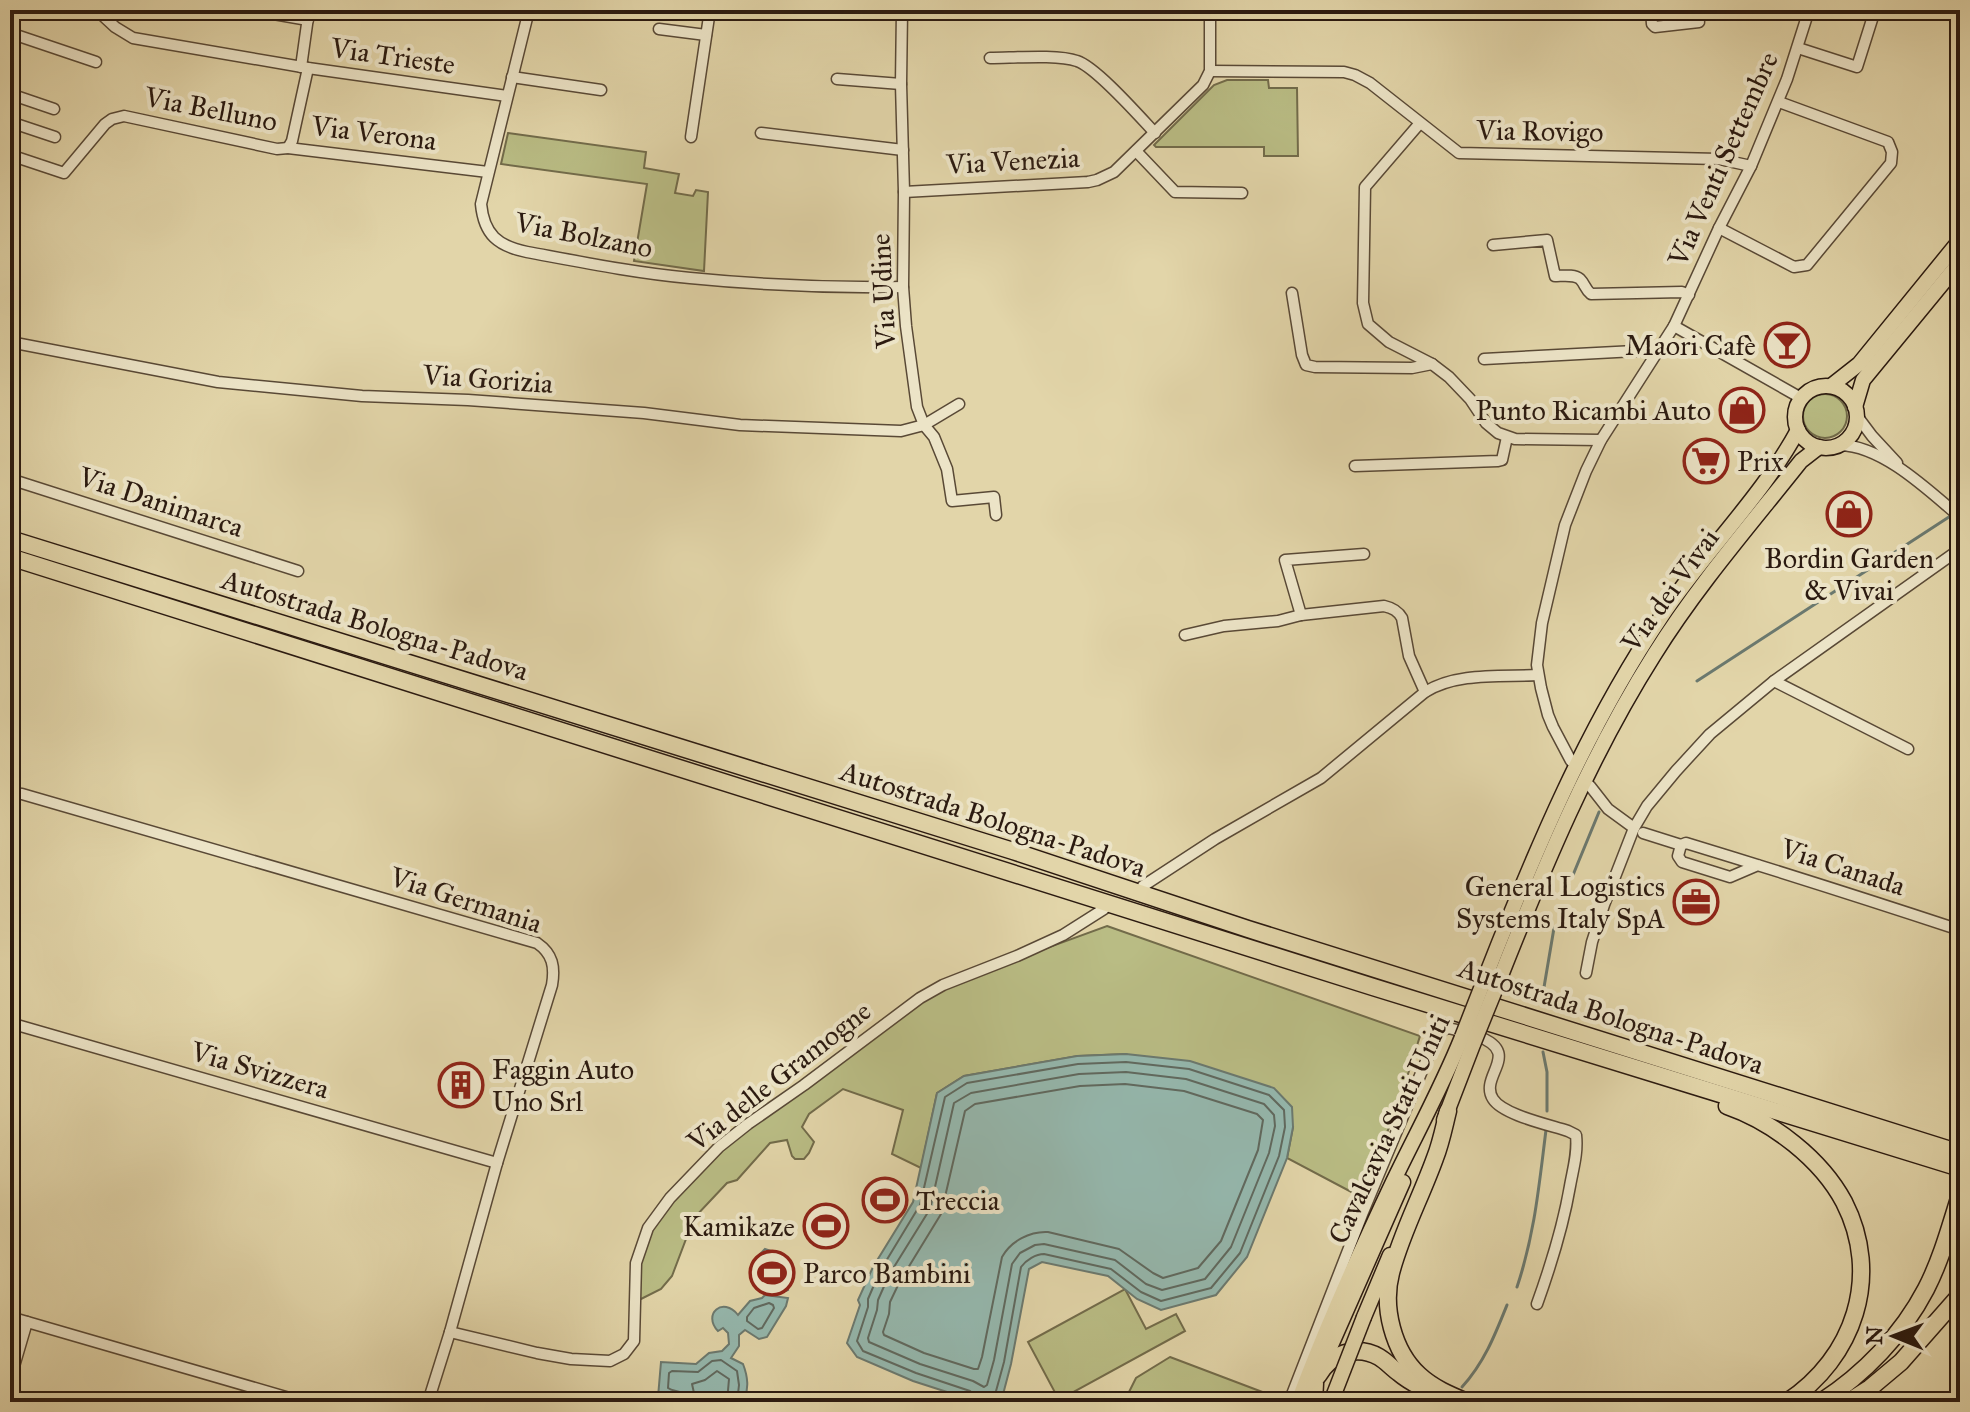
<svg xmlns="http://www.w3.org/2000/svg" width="1970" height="1412" font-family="'IM FELL Great Primer',serif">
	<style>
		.green { fill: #b9bc84; stroke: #726b4a; stroke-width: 2 }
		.water { fill: #95b8ae; stroke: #6b796f; stroke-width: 2 }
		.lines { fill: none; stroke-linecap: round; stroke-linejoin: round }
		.shore { stroke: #60695f; stroke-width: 2 }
		.stream { stroke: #6b796f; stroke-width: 3 }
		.minor-casing { stroke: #594936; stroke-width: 13 }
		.major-casing { stroke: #2b1a10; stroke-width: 17 }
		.highway-casing { stroke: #2b1a10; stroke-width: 19 }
		.minor { stroke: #ece4c7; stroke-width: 10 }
		.major { stroke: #e2d5a9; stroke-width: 14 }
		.highway { stroke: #e2d5a9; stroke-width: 16 }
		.major-bridge-casing { stroke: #2b1a10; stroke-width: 17; stroke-linecap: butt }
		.major-bridge { stroke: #e2d5a9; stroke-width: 14 }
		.labels { text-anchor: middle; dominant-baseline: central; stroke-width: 8; stroke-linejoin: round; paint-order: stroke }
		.street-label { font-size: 28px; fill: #2b1a10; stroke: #ece4c7 }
		.poi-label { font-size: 28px; fill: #2b1a10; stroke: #ece4c7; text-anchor: end }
	</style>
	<rect width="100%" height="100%" fill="#e2d5a9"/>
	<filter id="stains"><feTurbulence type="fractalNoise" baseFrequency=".0025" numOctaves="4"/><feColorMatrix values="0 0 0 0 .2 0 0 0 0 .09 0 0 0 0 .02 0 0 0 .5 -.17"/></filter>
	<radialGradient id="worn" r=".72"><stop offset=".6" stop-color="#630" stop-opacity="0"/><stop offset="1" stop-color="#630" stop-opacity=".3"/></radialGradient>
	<g class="green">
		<path d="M1227,80H1268L1269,88H1297L1298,156H1264V147H1156L1154,145L1214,85Z"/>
		<path d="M508,133L646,152L644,168L679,174L675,193L693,196L696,190L708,192L704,271L634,261L647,184L501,164Z"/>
		<circle cx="1825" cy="416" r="22"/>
		<path d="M1107,926L1420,1036L1396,1112L1359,1196L1287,1158L1293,1127L1126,1054L1078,1056L964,1076L937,1093L921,1168L892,1154L903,1110L843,1089L809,1114L802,1127L814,1142L809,1153L804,1159H795L792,1156L787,1140L770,1143L737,1180L727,1183L694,1218L672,1276L661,1289L639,1300L641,1263L650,1231L668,1195L720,1148L921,999L970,976Z"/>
		<path d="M1125,1289L1146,1329L1176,1314L1185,1331L1059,1400L1028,1342Z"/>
		<path d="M1170,1357L1273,1396L1271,1402H1124L1136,1378Z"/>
	</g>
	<g class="water">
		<path d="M1126,1054L1190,1061L1274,1088L1292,1107L1293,1127L1287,1158L1247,1257L1216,1295L1161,1310L1137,1299L1108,1276L1042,1262L1029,1269L1011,1364L1001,1402H978L913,1381L857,1357L847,1343L860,1305L858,1300L873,1267L913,1202L937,1093L964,1076L1077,1056Z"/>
		<path d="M765,1249L780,1254C778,1270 784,1275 788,1290L786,1291L767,1289L757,1260L760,1254Z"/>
		<path d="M765,1295L788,1298L786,1306L767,1337L759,1339L745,1330L739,1335V1346L731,1358L743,1364C748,1377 749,1388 744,1402H698L692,1399L658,1397L661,1362L696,1364L709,1353L722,1351L729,1344L728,1333L723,1328L718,1331C702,1314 723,1296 738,1315L750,1301L762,1298Z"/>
	</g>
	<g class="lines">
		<g class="shore">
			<path d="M1126,1072L1186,1079L1264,1104L1274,1115L1275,1126L1269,1153L1231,1247L1205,1279L1162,1290L1146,1284L1115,1260L1044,1244L1035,1245L1020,1253L1012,1264L994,1360L987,1385L984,1387L973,1381L920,1364L869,1342L868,1338L877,1310L878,1300L889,1275L930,1209L954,1103L971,1093L1079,1074Z"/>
			<path d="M1125,1084L1184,1091L1257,1114L1263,1120L1258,1150L1221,1241L1198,1268L1163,1278L1153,1273L1119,1249L1048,1232C1030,1231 1011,1241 1002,1257L982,1357L978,1369H974L924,1353L884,1335L883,1332L889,1314L890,1302L900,1281L941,1214L965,1111L975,1104L1080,1086Z"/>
			<path d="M769,1303L773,1305L774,1308L762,1328L758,1329L747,1321V1317L754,1308Z"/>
			<path d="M686,1402C686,1389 675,1393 668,1388L669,1373L672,1371L698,1372L712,1361L721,1360L737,1371L739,1385L737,1402"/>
			<path d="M696,1402L692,1384L705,1380L717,1371L729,1379L727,1402"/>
			<path d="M975,1402V1396L970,1391L916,1373L863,1351L857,1341L868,1307V1299L880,1271L920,1205L945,1097L967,1083L1078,1064L1126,1062L1189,1069L1269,1095L1284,1110L1285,1127L1279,1156L1240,1253L1211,1288L1161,1301L1141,1292L1111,1269L1044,1254C1036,1254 1026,1260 1021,1267L1004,1362L993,1402"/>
		</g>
		<g class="stream">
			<path d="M1697,681L1952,515"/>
			<path d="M1573,875L1599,812"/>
			<path d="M1542,999L1554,928"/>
			<path d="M1543,1052L1547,1072V1111"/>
			<path d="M1517,1287C1535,1233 1539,1185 1546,1130"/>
			<path d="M1462,1387C1484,1363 1495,1335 1507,1305"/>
		</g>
		<g class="minor-casing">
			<g id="minor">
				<path d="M91,10L101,14L115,27L133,38L308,68L507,96"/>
				<path d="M250,10L308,20"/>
				<path d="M529,10L481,204C484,235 498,246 527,252C581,262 635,273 690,278C761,285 832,288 903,287"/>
				<path d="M902,10L901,84L904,192L903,287L906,326L917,407L924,425L934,437L947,469L952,501L994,497L996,515"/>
				<path d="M1651,10L1652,24L1655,27L1699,22"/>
				<path d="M659,29L706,35"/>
				<path d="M10,33L96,62"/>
				<path d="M1798,48L1857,67L1875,10"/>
				<path d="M990,58C1012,58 1058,54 1077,61C1096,67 1139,116 1155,133"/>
				<path d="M301,67L309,10"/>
				<path d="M308,68L292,141L288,148L488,172"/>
				<path d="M1210,71L1344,72L1355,75L1370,83L1459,153L1719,159L1751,166"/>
				<path d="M512,77L601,90"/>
				<path d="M837,79L901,84"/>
				<path d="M10,94L54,109"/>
				<path d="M10,122L55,137"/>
				<path d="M1420,123L1365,187L1363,303L1368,324L1389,342L1432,364L1449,377L1470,399L1486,423L1498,433L1515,439L1601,440"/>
				<path d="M761,133L903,150"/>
				<path d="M691,137L710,10"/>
				<path d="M1136,151L1175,192L1242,193"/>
				<path d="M10,155L64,173L105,124L112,119L124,116L277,149L288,148"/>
				<path d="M904,192L1088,182L1097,180L1114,172L1203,85L1210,71V10"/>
				<path d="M1719,228L1794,267L1807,265L1891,163L1892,152L1888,142L1779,102"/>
				<path d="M1493,245L1547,240L1555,276C1562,276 1574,274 1580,279C1585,284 1585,289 1591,294L1682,292L1689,295"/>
				<path d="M1292,293L1302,355L1306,365L1315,367L1412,368L1432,364"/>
				<path d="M1674,326L1801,398"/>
				<path d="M10,342L218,382L362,396L468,400L644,413L740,425L901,431L924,425L959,404"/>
				<path d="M1484,359L1635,351L1657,352"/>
				<path d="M1857,416L1872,436L1897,463"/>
				<path d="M1840,445C1883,446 1928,490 1960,517"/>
				<path d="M1355,466L1498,461L1502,460L1507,437"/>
				<path d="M10,479L298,571"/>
				<path d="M1301,615L1285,560L1364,554"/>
				<path d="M1185,635L1224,626L1278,621L1301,615L1384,606C1393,608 1398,611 1402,618L1409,656L1425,692"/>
				<path d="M1774,681L1908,749"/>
				<path d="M1571,761L1553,727L1548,715L1541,688L1537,665L1542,623L1565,525L1586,471L1601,440L1674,326L1719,228L1751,166L1787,79L1809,10"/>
				<path d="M1590,786L1608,809L1634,828"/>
				<path d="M10,793L22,794L537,943C553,954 555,967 552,985L497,1163L450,1332L428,1402"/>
				<path d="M1643,833L1681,845"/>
				<path d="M1758,865L1730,877L1682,862L1678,856L1681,845L1686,843C1778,871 1869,900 1960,930"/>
				<path d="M1143,886L1215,839L1321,778L1425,692C1457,672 1501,677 1538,675"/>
				<path d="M1586,973L1592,942L1604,905L1634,828L1647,806L1676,771L1710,734L1774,681L1960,549"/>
				<path d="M10,1023L497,1163"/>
				<path d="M10,1317L303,1402"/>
				<path d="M450,1332L537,1353L571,1359L610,1361L624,1354L634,1341L636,1263L648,1228L670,1198L719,1147L748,1124L804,1085L920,998L943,985L1017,956L1063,935L1104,909"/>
				<path d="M10,1380L27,1322"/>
				<path d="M1289,1402L1363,1212L1437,1035L1446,1028C1457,1029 1467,1033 1477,1036C1524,1053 1478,1076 1493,1099C1503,1115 1550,1125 1568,1131L1576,1135C1578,1153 1573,1169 1570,1186C1563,1227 1551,1265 1537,1304"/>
			</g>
		</g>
		<g class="major-casing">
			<g id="major">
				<circle cx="1826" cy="417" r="31"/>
				<path d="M1831,386L1859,364L1960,240"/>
				<path d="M1855,407L1863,380L1960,262"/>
				<path d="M1487,973C1535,851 1587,727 1661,617C1703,553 1762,497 1798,430"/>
				<path d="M1500,978C1544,867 1590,756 1654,655C1697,586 1751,524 1801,461L1819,447"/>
				<path d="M1444,1120L1474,1042"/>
				<path d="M1364,1317L1390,1255"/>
				<path d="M1321,1368L1403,1182"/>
				<path d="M1298,1402C1326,1327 1359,1254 1393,1182C1416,1134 1442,1087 1462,1037"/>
			</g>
		</g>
		<g class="highway-casing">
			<g id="highway">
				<path d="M10,539L1013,851L1248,929L1960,1153"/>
				<path d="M10,557L1373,987L1960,1168"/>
				<path d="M1727,1106C1773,1122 1821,1159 1844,1202C1882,1276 1854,1358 1787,1402"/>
				<path d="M1448,1111C1444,1127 1441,1143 1435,1158C1421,1197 1401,1234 1391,1273C1382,1307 1393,1351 1419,1375C1433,1388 1450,1395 1467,1402"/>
				<path d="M1318,1376C1330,1354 1356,1344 1379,1357C1386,1361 1392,1368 1399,1373C1407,1380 1417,1385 1426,1390"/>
				<path d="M1314,1402L1315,1383"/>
				<path d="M1821,1402C1864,1374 1902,1335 1926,1289C1941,1260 1950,1227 1960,1195"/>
				<path d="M1848,1402L1870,1388L1901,1362L1960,1295"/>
			</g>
		</g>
		<use href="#minor" class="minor"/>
		<use href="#major" class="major"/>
		<use href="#highway" class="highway"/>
		<g class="major-bridge-casing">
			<g id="major-bridge">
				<path d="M1462,1037L1487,973"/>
				<path d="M1474,1042L1500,978"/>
				<path d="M1331,1402L1364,1317"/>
			</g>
		</g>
		<use href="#major-bridge" class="major-bridge"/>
	</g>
	<defs>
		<g id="bar-ring" transform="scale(2.3)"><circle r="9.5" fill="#ece4c7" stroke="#8f2418" stroke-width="1.5"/><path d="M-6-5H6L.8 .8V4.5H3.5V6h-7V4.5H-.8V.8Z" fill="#8f2418"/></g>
		<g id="shop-ring" transform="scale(2.3)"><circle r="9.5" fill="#ece4c7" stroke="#8f2418" stroke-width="1.5"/><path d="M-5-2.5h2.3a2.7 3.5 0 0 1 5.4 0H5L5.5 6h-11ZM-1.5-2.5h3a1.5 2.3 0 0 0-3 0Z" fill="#8f2418"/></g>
		<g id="supermarket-ring" transform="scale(2.3)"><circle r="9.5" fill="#ece4c7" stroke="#8f2418" stroke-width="1.5"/><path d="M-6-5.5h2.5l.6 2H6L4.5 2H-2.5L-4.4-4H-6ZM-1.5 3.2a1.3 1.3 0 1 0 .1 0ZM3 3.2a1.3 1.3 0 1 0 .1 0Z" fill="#8f2418"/></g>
		<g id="office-ring" transform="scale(2.3)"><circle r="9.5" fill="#ece4c7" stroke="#8f2418" stroke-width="1.5"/><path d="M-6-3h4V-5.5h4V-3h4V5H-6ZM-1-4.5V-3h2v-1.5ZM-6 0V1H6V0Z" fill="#8f2418"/></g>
		<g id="building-ring" transform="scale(2.3)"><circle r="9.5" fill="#ece4c7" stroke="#8f2418" stroke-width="1.5"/><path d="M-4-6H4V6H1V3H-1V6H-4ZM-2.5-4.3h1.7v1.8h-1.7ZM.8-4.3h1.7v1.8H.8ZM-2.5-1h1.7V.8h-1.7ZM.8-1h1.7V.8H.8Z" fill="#8f2418"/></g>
		<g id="stadium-ring" transform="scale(2.3)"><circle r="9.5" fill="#ece4c7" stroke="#8f2418" stroke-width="1.5"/><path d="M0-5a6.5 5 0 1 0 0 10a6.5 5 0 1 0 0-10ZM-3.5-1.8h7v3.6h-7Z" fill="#8f2418"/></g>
	</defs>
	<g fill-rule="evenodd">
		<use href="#bar-ring" x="1787" y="345"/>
		<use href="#shop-ring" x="1742" y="410"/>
		<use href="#supermarket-ring" x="1706" y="461"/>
		<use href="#shop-ring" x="1849" y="514"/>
		<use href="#office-ring" x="1696" y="902"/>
		<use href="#building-ring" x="461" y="1085"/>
		<use href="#stadium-ring" x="885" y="1200"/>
		<use href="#stadium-ring" x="826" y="1226"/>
		<use href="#stadium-ring" x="772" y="1273"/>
	</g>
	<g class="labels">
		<g class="street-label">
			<text transform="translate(393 56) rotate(8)">Via Trieste</text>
			<text transform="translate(211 109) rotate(11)">Via Belluno</text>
			<text transform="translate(1540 131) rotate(1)">Via Rovigo</text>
			<text transform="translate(374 133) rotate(7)">Via Verona</text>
			<text transform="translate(1723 159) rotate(-66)">Via Venti Settembre</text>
			<text transform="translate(1013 161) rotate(-3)">Via Venezia</text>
			<text transform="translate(584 235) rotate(11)">Via Bolzano</text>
			<text transform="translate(883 291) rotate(-93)">Via Udine</text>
			<text transform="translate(488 379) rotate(4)">Via Gorizia</text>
			<text transform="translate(161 502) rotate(18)">Via Danimarca</text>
			<text transform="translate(1670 590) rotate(-54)">Via dei Vivai</text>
			<text transform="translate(375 625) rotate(17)">Autostrada Bologna-Padova</text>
			<text transform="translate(993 819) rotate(18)">Autostrada Bologna-Padova</text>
			<text transform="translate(1843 867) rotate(18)">Via Canada</text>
			<text transform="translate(466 900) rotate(18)">Via Germania</text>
			<text transform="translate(1611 1016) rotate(18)">Autostrada Bologna-Padova</text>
			<text transform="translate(260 1070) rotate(16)">Via Svizzera</text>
			<text transform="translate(779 1076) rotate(-38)">Via delle Gramogne</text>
			<text transform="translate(1389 1129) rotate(-65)">Cavalcavia Stati Uniti</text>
		</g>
		<g class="poi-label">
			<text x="1756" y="345">Maori Cafè</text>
			<text x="1711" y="410">Punto Ricambi Auto</text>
			<text x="1737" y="461" text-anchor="start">Prix</text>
			<text x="1849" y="558" text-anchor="middle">Bordin Garden<tspan x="1849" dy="32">&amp; Vivai</tspan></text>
			<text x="1665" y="886">General Logistics<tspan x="1665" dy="32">Systems Italy SpA</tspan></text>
			<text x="492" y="1069" text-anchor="start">Faggin Auto<tspan x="492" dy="32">Uno Srl</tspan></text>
			<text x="916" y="1200" text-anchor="start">Treccia</text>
			<text x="795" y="1226">Kamikaze</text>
			<text x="803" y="1273" text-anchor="start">Parco Bambini</text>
		</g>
	</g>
	<rect width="1970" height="1412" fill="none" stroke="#e2d5a9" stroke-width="40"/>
	<rect x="12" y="12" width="1946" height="1388" fill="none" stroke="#2b1a10" stroke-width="4"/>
	<rect x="20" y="20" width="1930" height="1372" fill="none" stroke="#2b1a10" stroke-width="2"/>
	<g transform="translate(1894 1336) rotate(271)" stroke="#ece4c7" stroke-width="6" paint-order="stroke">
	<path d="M0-6L14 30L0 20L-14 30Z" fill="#2b1a10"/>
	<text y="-12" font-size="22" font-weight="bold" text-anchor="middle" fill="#2b1a10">N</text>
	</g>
	<rect width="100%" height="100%" filter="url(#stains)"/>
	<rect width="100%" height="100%" fill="url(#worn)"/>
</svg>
